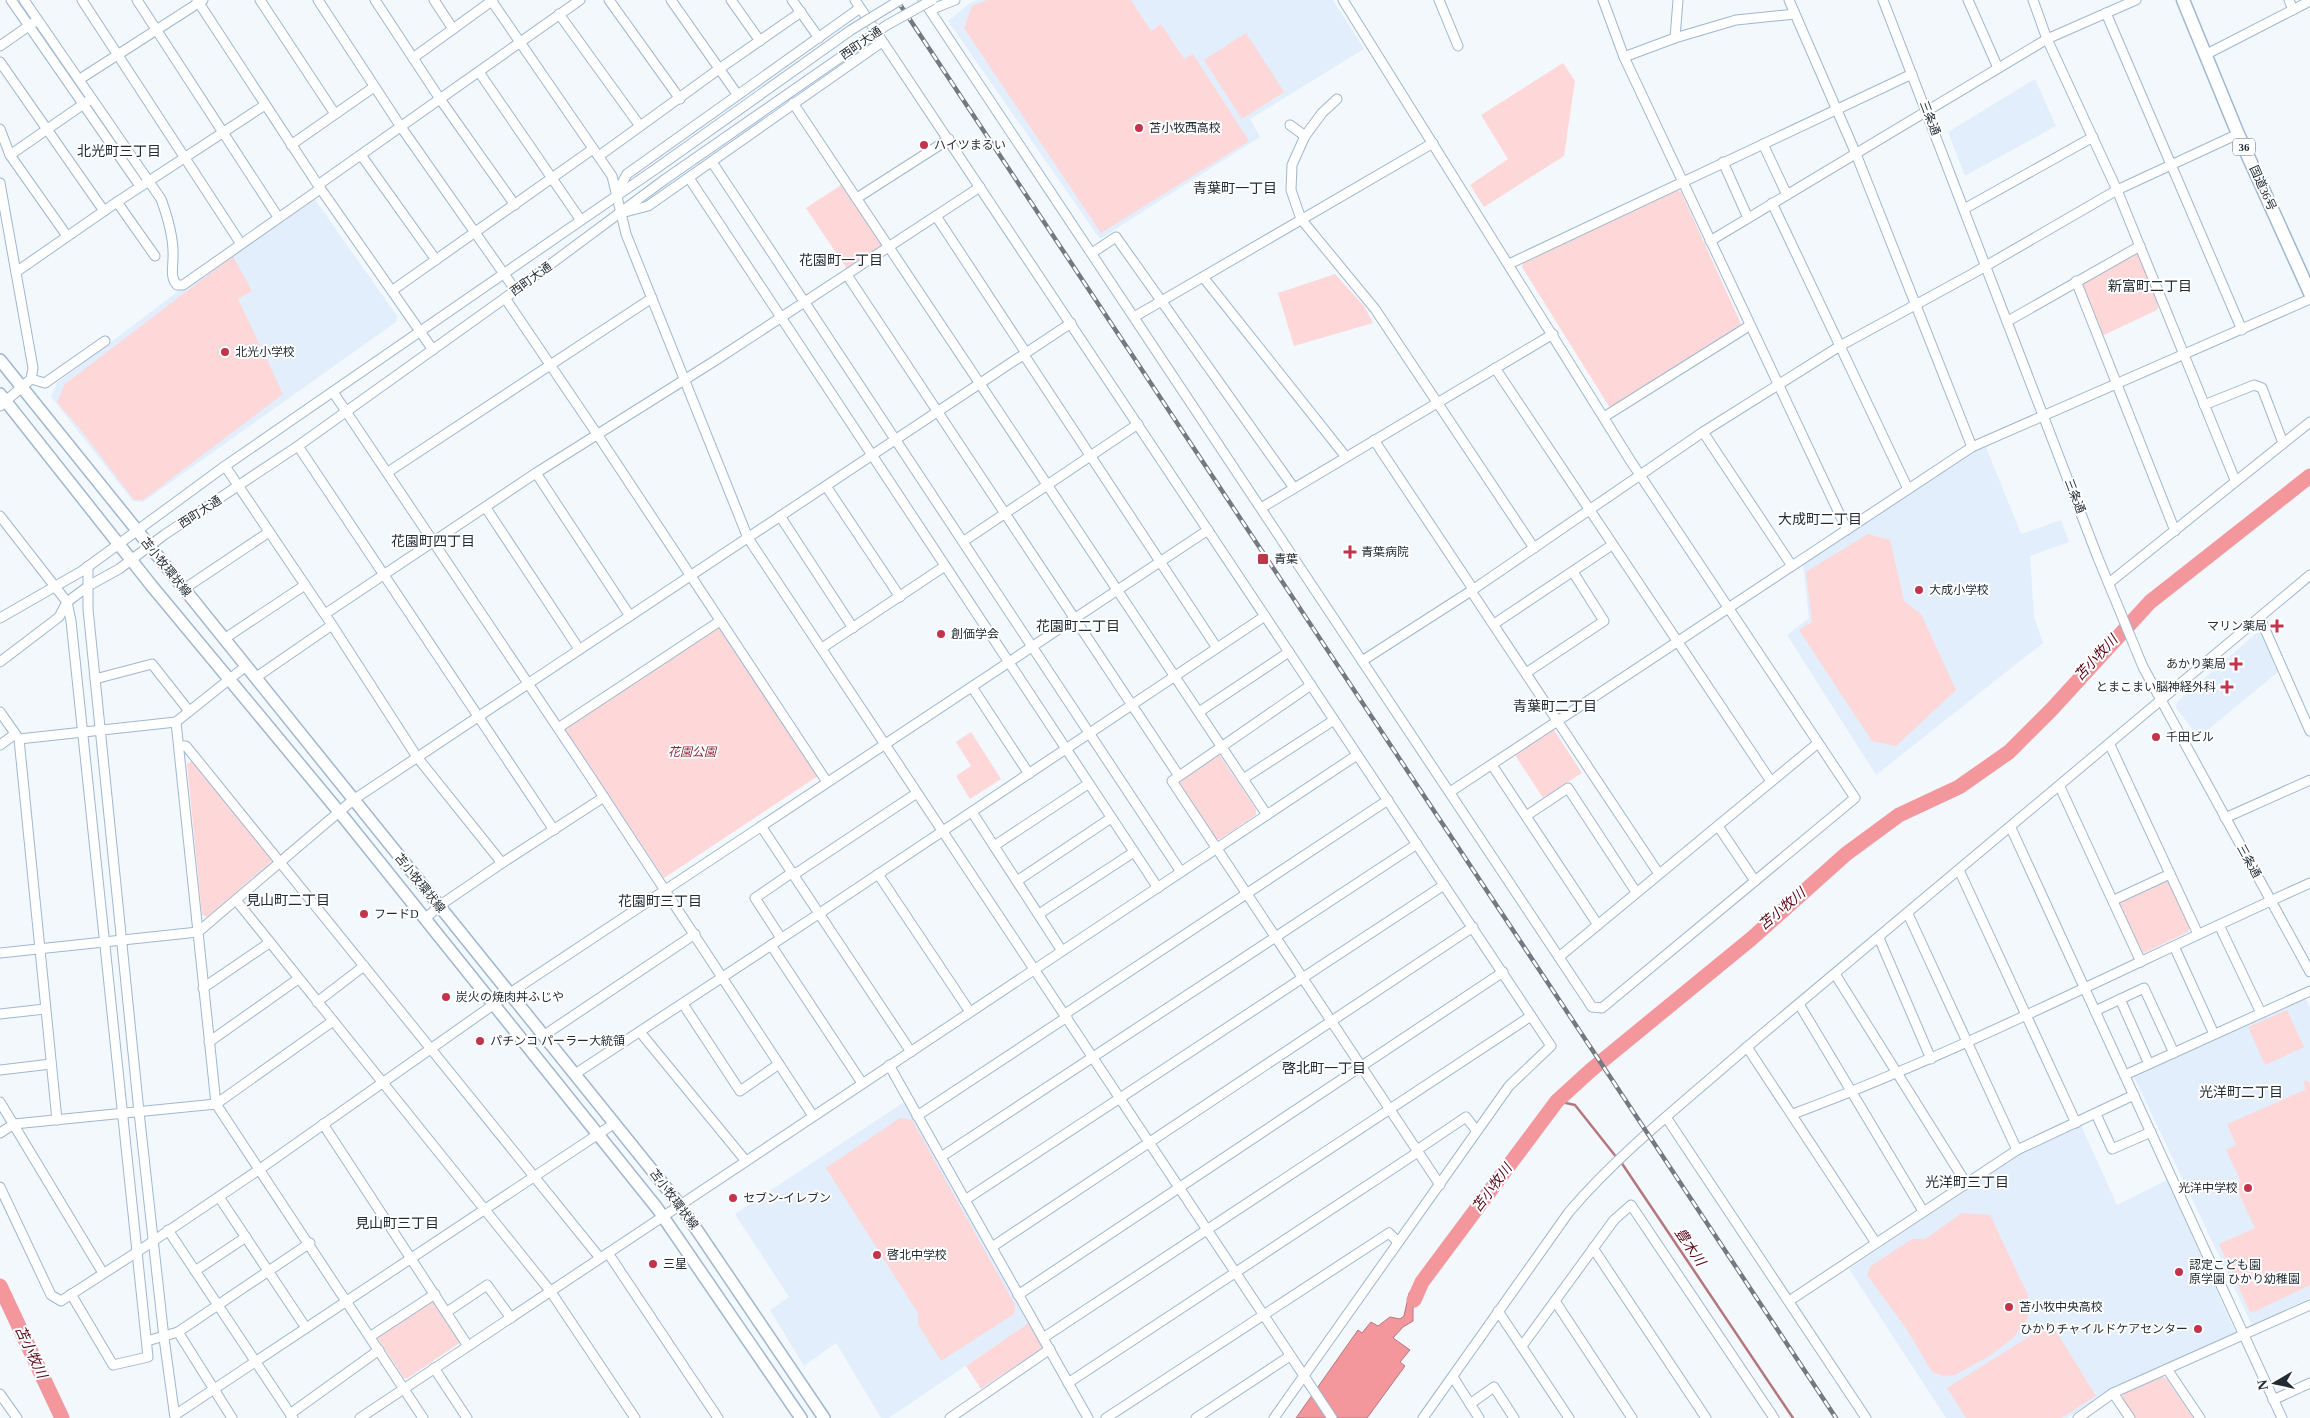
<svg xmlns="http://www.w3.org/2000/svg" width="2310" height="1418" font-family="'Times New Roman','Noto Sans JP',serif">
	<style>
		.built { fill: #e2eefb }
		.green { fill: #fed7d8 }
		.water { fill: #f3979d; stroke: #b5777e }
		.lines { fill: none; stroke-linecap: round; stroke-linejoin: round }
		.stream { stroke: #b5777e; stroke-width: 2.5 }
		.river { stroke: #f3979d; stroke-width: 15 }
		.minor-casing { stroke: #9fb7cf; stroke-width: 11 }
		.major-casing { stroke: #9fb7cf; stroke-width: 14 }
		.highway-casing { stroke: #9fb7cf; stroke-width: 15 }
		.minor { stroke: #fff; stroke-width: 9 }
		.major { stroke: #fff; stroke-width: 11 }
		.highway { stroke: #fff; stroke-width: 12 }
		.rail-casing { stroke: #727981; stroke-width: 4.5 }
		.rail { stroke: #fff; stroke-width: 2.5; stroke-dasharray: 8; stroke-linecap: butt }
		.minor-bridge-casing { stroke: #9fb7cf; stroke-width: 11; stroke-linecap: butt }
		.minor-bridge { stroke: #fff; stroke-width: 9 }
		.poi-dot { fill: #c3334c; stroke: #fff; stroke-width: 2 }
		.labels { text-anchor: middle; dominant-baseline: central; stroke-width: 4; stroke-linejoin: round; paint-order: stroke }
		.shield { fill: #fff; stroke: #656b72; stroke-width: 1 }
		.shield-label { font-size: 11px; font-weight: bold; fill: #232c35 }
		.street-label { font-size: 12px; fill: #232c35; stroke: #fff }
		.poi-label { font-size: 12px; fill: #232c35; stroke: #fff; text-anchor: start }
		.park-label { font-size: 12px; font-style: italic; fill: #8d2235; stroke: #fff }
		.neighbourhood-label { font-size: 14px; fill: #232c35; stroke: #fff }
		.water-label { font-size: 14px; font-style: italic; fill: #570418; stroke: #fff }
	</style>
	<rect width="100%" height="100%" fill="#f3f8fd"/>
	<g class="built">
		<path d="M978,0H1333L1364,49L1250,119L1260,137L1100,239L948,21L970,3Z"/>
		<path d="M2035,79L2056,126L1965,176L1948,132Z"/>
		<path d="M314,198L397,316L396,322L143,502L133,501L51,397L57,383L181,289Z"/>
		<path d="M1986,447L2021,534L2061,520L2069,542L2030,556L2034,616L2043,643L1876,775L1787,635L1809,618L1803,564L1974,451Z"/>
		<path d="M2258,632H2261L2278,672L2199,737L2176,708L2177,702Z"/>
		<path d="M2305,998L2310,1007V1298L2252,1325L2134,1077Z"/>
		<path d="M904,1102L1030,1322L889,1418H881L836,1343L804,1366L770,1310L789,1297L735,1214Z"/>
		<path d="M2081,1125L2117,1205L2167,1180L2236,1334L2098,1398L2067,1418H1946L1849,1269L2021,1153Z"/>
	</g>
	<g class="green">
		<path d="M987,0H1131L1151,31L1161,24L1184,59L1193,54L1249,141L1101,233L964,28L972,6Z"/>
		<path d="M1246,33L1284,92L1242,119L1204,60Z"/>
		<path d="M1563,63L1575,81L1564,156L1484,207L1470,185L1508,159L1481,115Z"/>
		<path d="M841,185L881,243V248L847,269L806,208Z"/>
		<path d="M1676,190L1681,192L1742,326L1610,408L1522,267L1523,263Z"/>
		<path d="M2135,253L2139,254L2159,304L2157,310L2104,335L2101,334L2082,287L2083,283Z"/>
		<path d="M233,256L252,291L238,299L283,394L143,500H134L81,430L57,402L65,384Z"/>
		<path d="M1335,274L1364,306L1373,323L1294,346L1278,293Z"/>
		<path d="M1868,534L1890,540L1904,601L1921,614L1956,690L1896,746L1872,741L1799,630L1812,622L1806,572Z"/>
		<path d="M718,627L818,776L664,878L565,729Z"/>
		<path d="M1554,730L1582,773L1543,798L1515,755Z"/>
		<path d="M971,732L1001,779L970,799L956,776L971,766L956,742Z"/>
		<path d="M1219,754L1256,809V815L1220,839L1215,840L1178,783Z"/>
		<path d="M193,760L273,860L207,917L202,915L187,764Z"/>
		<path d="M2169,879L2190,927L2188,932L2144,953L2141,952L2119,902Z"/>
		<path d="M2287,1010L2304,1047L2265,1065L2248,1027Z"/>
		<path d="M2304,1080L2310,1083V1285L2256,1311L2250,1312L2219,1244L2255,1228L2235,1185L2241,1182L2226,1150L2236,1145L2227,1124L2305,1090Z"/>
		<path d="M900,1118L912,1120L1015,1305L1014,1314L941,1361L918,1324V1313L826,1168Z"/>
		<path d="M1962,1213L1990,1215L2028,1295V1318L2013,1338L1991,1355L1955,1375L1943,1376L1932,1372L1906,1328L1867,1275L1871,1266L1912,1239H1925Z"/>
		<path d="M433,1298L461,1342L408,1378H404L376,1336Z"/>
		<path d="M1030,1322L1042,1344V1349L981,1389L966,1366Z"/>
		<path d="M2051,1323L2096,1396L2061,1418H1966L1947,1388Z"/>
		<path d="M2162,1377L2166,1378L2193,1418H2135L2122,1399L2123,1394Z"/>
	</g>
	<path class="water" d="M1420,1279L1423,1285L1413,1308V1321L1403,1327L1393,1338L1410,1350L1400,1362L1405,1366L1367,1418H1296L1358,1330L1362,1333L1371,1322L1378,1326L1390,1317L1400,1319L1404,1316L1409,1293Z"/>
	<g class="lines">
		<g class="stream">
			<path d="M1557,1101L1575,1105L1617,1158"/>
			<path d="M1621,1162L1793,1418"/>
		</g>
		<g class="river">
			<path d="M0,1286L62,1418"/>
			<path d="M1414,1300L1422,1282L1557,1101L1591,1070L1751,939L1846,854L1899,815L1959,787L2009,752L2052,709L2150,602L2310,476"/>
		</g>
		<g class="minor-casing">
			<g id="minor">
				<path d="M11,0L140,186"/>
				<path d="M24,0L161,199C168,218 174,239 173,258C173,269 170,277 177,285H183L320,189"/>
				<path d="M82,0L241,244"/>
				<path d="M137,0L278,217"/>
				<path d="M197,0L318,185L433,350"/>
				<path d="M260,0L335,114"/>
				<path d="M318,0L401,127L516,291"/>
				<path d="M375,0L440,99L515,205"/>
				<path d="M434,0L453,29"/>
				<path d="M491,0L612,176L626,234L748,538L1332,1418"/>
				<path d="M609,0L680,99"/>
				<path d="M671,0L737,94"/>
				<path d="M731,0L760,41"/>
				<path d="M792,0L819,38"/>
				<path d="M855,0L1551,1046L1509,1086L1274,1418"/>
				<path d="M923,0L1592,1007L1602,1008L1855,798L1630,460L1343,0"/>
				<path d="M1439,0L1458,46"/>
				<path d="M1603,0L1624,57L1847,530"/>
				<path d="M1789,0L1856,154L1972,447"/>
				<path d="M1883,0L2098,558L2143,667L2310,972"/>
				<path d="M1968,0L1998,68"/>
				<path d="M2033,0L2047,39L2117,190L2235,480"/>
				<path d="M2289,0L2293,10"/>
				<path d="M930,10L955,0"/>
				<path d="M2106,13L2242,330"/>
				<path d="M559,14L640,126"/>
				<path d="M1675,38L1678,0"/>
				<path d="M0,46L33,23"/>
				<path d="M2205,55L2310,1"/>
				<path d="M1624,57L1675,38L1736,20L1795,14"/>
				<path d="M413,58L493,0"/>
				<path d="M0,62L104,211"/>
				<path d="M479,72L580,219"/>
				<path d="M80,79L203,0"/>
				<path d="M1337,99L1322,113L1305,136L1292,165L1291,190L1301,219L1375,309L1534,548"/>
				<path d="M793,103L1267,815"/>
				<path d="M1290,125L1305,136"/>
				<path d="M0,129L10,155L67,236"/>
				<path d="M1763,144L1787,195"/>
				<path d="M291,145L374,87"/>
				<path d="M10,155L88,101"/>
				<path d="M361,155L436,260"/>
				<path d="M599,156L719,69L801,12"/>
				<path d="M712,162L1181,872"/>
				<path d="M1723,162L1748,218"/>
				<path d="M689,178L1158,888"/>
				<path d="M0,183L33,368L31,379L0,406"/>
				<path d="M318,185L580,0"/>
				<path d="M617,192L627,174L860,8"/>
				<path d="M857,198L949,139"/>
				<path d="M117,202L155,256"/>
				<path d="M1772,203L1908,489"/>
				<path d="M1964,209L2093,137"/>
				<path d="M625,212L648,206L882,42"/>
				<path d="M936,216L1026,353"/>
				<path d="M1710,241L2047,39L2136,0"/>
				<path d="M1092,253L1116,237L1294,488"/>
				<path d="M1509,264L1912,74"/>
				<path d="M16,272L117,202L265,105"/>
				<path d="M847,275L1179,776"/>
				<path d="M1203,277L1346,457"/>
				<path d="M2076,281L2175,531"/>
				<path d="M393,290L593,149"/>
				<path d="M505,298L597,434L827,782"/>
				<path d="M1134,317L1433,143"/>
				<path d="M2008,321L2140,246"/>
				<path d="M1024,355L1217,648"/>
				<path d="M1495,368L1770,780"/>
				<path d="M31,379L45,383L105,341"/>
				<path d="M333,392L588,773L813,1116"/>
				<path d="M2204,405L2254,385L2262,388L2283,443"/>
				<path d="M1604,417L1749,326"/>
				<path d="M1703,432L1792,566"/>
				<path d="M1374,440L1473,589"/>
				<path d="M298,446L554,830"/>
				<path d="M225,466L332,625L417,757L502,863"/>
				<path d="M388,472L652,298"/>
				<path d="M536,473L630,616"/>
				<path d="M826,486L900,597"/>
				<path d="M486,508L579,649"/>
				<path d="M1261,508L1553,334"/>
				<path d="M0,516L67,602L71,621L148,1357L113,1365L71,1294"/>
				<path d="M780,516L853,628"/>
				<path d="M964,541L1138,424"/>
				<path d="M88,566V609L139,1112L164,1338L175,1418"/>
				<path d="M2109,583L2310,422"/>
				<path d="M184,589L269,532"/>
				<path d="M1471,591L1659,874"/>
				<path d="M325,614L536,473L716,360L980,187"/>
				<path d="M0,618L82,571L225,466L657,168"/>
				<path d="M2260,618L2310,731"/>
				<path d="M1494,624L1612,545"/>
				<path d="M224,639L305,585"/>
				<path d="M822,648L945,566"/>
				<path d="M1362,661L1471,591L1703,432L1840,346L1972,274L2117,190L2238,134"/>
				<path d="M0,662L59,617L67,602L90,585L119,569L164,535L298,446L505,298L664,180"/>
				<path d="M1526,673L1604,621L1573,572"/>
				<path d="M255,678L332,625"/>
				<path d="M95,679L152,664L189,711"/>
				<path d="M1311,685L1172,781L1440,1185"/>
				<path d="M972,687L1029,774"/>
				<path d="M0,712L19,739L57,1120"/>
				<path d="M1199,712L1289,652"/>
				<path d="M176,722L216,1104L423,1418"/>
				<path d="M558,728L720,621"/>
				<path d="M19,739L176,722L246,666"/>
				<path d="M0,745L15,734"/>
				<path d="M2110,745L2198,934"/>
				<path d="M179,746H186L600,1258"/>
				<path d="M1492,765L1598,925"/>
				<path d="M1243,779L1334,720"/>
				<path d="M2060,787L2141,962"/>
				<path d="M1450,792L1972,447L2310,299"/>
				<path d="M972,812L1062,951"/>
				<path d="M1526,816L1568,788L1636,892"/>
				<path d="M2225,818L2310,780"/>
				<path d="M761,826L911,1052"/>
				<path d="M1718,826L1755,881"/>
				<path d="M2011,828L2282,1418"/>
				<path d="M994,846L1088,784"/>
				<path d="M1959,870L2076,1123"/>
				<path d="M795,874L917,793"/>
				<path d="M878,874L970,1012"/>
				<path d="M1017,881L1111,818"/>
				<path d="M236,900L551,1292L635,1418"/>
				<path d="M2114,900L2170,874"/>
				<path d="M1039,914L1134,852"/>
				<path d="M1908,914L2017,1150"/>
				<path d="M425,919L439,906L502,863L604,797"/>
				<path d="M2219,925L2261,1013"/>
				<path d="M781,938L755,898L793,872"/>
				<path d="M1879,938L1931,1059"/>
				<path d="M771,945L862,1083"/>
				<path d="M2174,946L2214,1034"/>
				<path d="M0,953L198,932L353,800L1071,323"/>
				<path d="M1559,957L1818,743"/>
				<path d="M1835,974L1966,1183"/>
				<path d="M203,988L269,943"/>
				<path d="M2120,999L2149,1064"/>
				<path d="M317,1002L364,966"/>
				<path d="M683,1004L740,1091L779,1064"/>
				<path d="M1799,1004L1923,1211"/>
				<path d="M2095,1011L2144,988L2174,1053"/>
				<path d="M0,1014L45,1009"/>
				<path d="M1065,1014L1388,800"/>
				<path d="M640,1032L745,1160"/>
				<path d="M543,1036L695,934"/>
				<path d="M209,1042L298,979"/>
				<path d="M1747,1047L1876,1243"/>
				<path d="M889,1065L1088,1418"/>
				<path d="M0,1070L51,1064"/>
				<path d="M575,1074L820,913L1265,616"/>
				<path d="M2125,1075L2310,991"/>
				<path d="M0,1102L103,1273"/>
				<path d="M1793,1114C1970,1048 2138,960 2310,883"/>
				<path d="M2096,1114L2112,1149L2151,1132"/>
				<path d="M917,1116L1067,1017"/>
				<path d="M1666,1117L1866,1418"/>
				<path d="M323,1124L468,1346"/>
				<path d="M0,1133L14,1124L216,1104L333,1021"/>
				<path d="M1417,1150L1466,1117L1476,1130"/>
				<path d="M941,1157L1417,844"/>
				<path d="M0,1187L51,1295L61,1301L137,1252L260,1169L510,993L1208,530"/>
				<path d="M219,1197L306,1328"/>
				<path d="M965,1200L1444,885"/>
				<path d="M168,1230L293,1418"/>
				<path d="M992,1247L1473,927"/>
				<path d="M1593,1248L1706,1418"/>
				<path d="M608,1253L718,1418"/>
				<path d="M195,1271L246,1237"/>
				<path d="M1018,1295L1503,972"/>
				<path d="M1555,1301L1632,1418"/>
				<path d="M1789,1301L2017,1150L2134,1095"/>
				<path d="M1498,1311L1569,1418"/>
				<path d="M447,1312L487,1285L511,1318"/>
				<path d="M178,1332L232,1418"/>
				<path d="M371,1336L435,1294"/>
				<path d="M1043,1338L1531,1016"/>
				<path d="M147,1341L178,1332L310,1243"/>
				<path d="M1522,1346L1614,1220L1631,1205L1774,1418"/>
				<path d="M434,1368L467,1418"/>
				<path d="M2167,1369L2200,1418"/>
				<path d="M1453,1377L1479,1418"/>
				<path d="M1068,1383L1418,1152"/>
				<path d="M2113,1393L2130,1418"/>
				<path d="M0,1394L17,1418"/>
				<path d="M2273,1400L2310,1383"/>
				<path d="M1470,1404L1494,1387L1514,1418"/>
				<path d="M290,1414L379,1350"/>
				<path d="M175,1415L615,1123"/>
				<path d="M360,1418L1357,755"/>
				<path d="M950,1418L1050,1349"/>
				<path d="M1106,1418L1389,1233L1398,1242"/>
				<path d="M1196,1418L1290,1356"/>
				<path d="M1423,1418L1569,1212C1620,1152 1688,1099 1747,1047L2310,575"/>
				<path d="M2078,1418L2113,1393L2310,1305"/>
			</g>
		</g>
		<g class="major-casing">
			<g id="major">
				<path d="M0,360L680,1205L824,1418"/>
				<path d="M0,394L151,585L345,819L657,1208L801,1418"/>
			</g>
		</g>
		<g class="highway-casing">
			<path id="highway" d="M2183,0L2238,134L2310,293"/>
		</g>
		<use href="#minor" class="minor"/>
		<use href="#major" class="major"/>
		<use href="#highway" class="highway"/>
		<g class="rail-casing">
			<path id="rail" d="M897,0L1836,1418"/>
		</g>
		<use href="#rail" class="rail"/>
		<g class="minor-bridge-casing">
			<g id="minor-bridge">
				<path d="M657,168L851,30L900,0"/>
				<path d="M664,180L887,25L932,0"/>
			</g>
		</g>
		<use href="#minor-bridge" class="minor-bridge"/>
	</g>
	<g class="poi-dot">
		<circle cx="1139" cy="128" r="5"/>
		<circle cx="924" cy="145" r="5"/>
		<circle cx="225" cy="352" r="5"/>
		<path d="M1347.5 544.5h5v5h5v5h-5v5h-5v-5h-5v-5h5z"/>
		<rect x="1257" y="553" width="12" height="12" rx="2.5"/>
		<circle cx="1919" cy="590" r="5"/>
		<path d="M2274.5 618.5h5v5h5v5h-5v5h-5v-5h-5v-5h5z"/>
		<circle cx="941" cy="634" r="5"/>
		<path d="M2233.5 656.5h5v5h5v5h-5v5h-5v-5h-5v-5h5z"/>
		<path d="M2224.5 679.5h5v5h5v5h-5v5h-5v-5h-5v-5h5z"/>
		<circle cx="2156" cy="737" r="5"/>
		<circle cx="364" cy="914" r="5"/>
		<circle cx="446" cy="997" r="5"/>
		<circle cx="480" cy="1041" r="5"/>
		<circle cx="2248" cy="1188" r="5"/>
		<circle cx="733" cy="1198" r="5"/>
		<circle cx="877" cy="1255" r="5"/>
		<circle cx="653" cy="1264" r="5"/>
		<circle cx="2179" cy="1272" r="5"/>
		<circle cx="2009" cy="1307" r="5"/>
		<circle cx="2198" cy="1329" r="5"/>
	</g>
	<g class="labels">
		<rect class="shield" x="2233" y="138.5" width="22" height="17" rx="4"/>
		<g class="shield-label">
			<text x="2244" y="147">36</text>
		</g>
		<g class="street-label">
			<text transform="translate(861 43) rotate(-35)">西町大通</text>
			<text transform="translate(1930 118) rotate(69)">三条通</text>
			<text transform="translate(2263 188) rotate(66)">国道36号</text>
			<text transform="translate(531 279) rotate(-36)">西町大通</text>
			<text transform="translate(2075 496) rotate(69)">三条通</text>
			<text transform="translate(200 512) rotate(-33)">西町大通</text>
			<text transform="translate(166 567) rotate(51)">苫小牧環状線</text>
			<text transform="translate(2249 861) rotate(61)">三条通</text>
			<text transform="translate(420 883) rotate(51)">苫小牧環状線</text>
			<text transform="translate(674 1199) rotate(53)">苫小牧環状線</text>
		</g>
		<g class="poi-label">
			<text x="1149" y="128">苫小牧西高校</text>
			<text x="934" y="145">ハイツまるい</text>
			<text x="235" y="352">北光小学校</text>
			<text x="1361" y="552">青葉病院</text>
			<text x="1274" y="559">青葉</text>
			<text x="1929" y="590">大成小学校</text>
			<text x="2267" y="626" text-anchor="end">マリン薬局</text>
			<text x="951" y="634">創価学会</text>
			<text x="2226" y="664" text-anchor="end">あかり薬局</text>
			<text x="2216" y="687" text-anchor="end">とまこまい脳神経外科</text>
			<text x="2166" y="737">千田ビル</text>
			<text x="374" y="914">フードD</text>
			<text x="456" y="997">炭火の焼肉丼ふじや</text>
			<text x="490" y="1041">パチンコ パーラー大統領</text>
			<text x="2238" y="1188" text-anchor="end">光洋中学校</text>
			<text x="743" y="1198">セブン-イレブン</text>
			<text x="887" y="1255">啓北中学校</text>
			<text x="663" y="1264">三星</text>
			<text x="2189" y="1265">認定こども園<tspan x="2189" dy="14">原学園 ひかり幼稚園</tspan></text>
			<text x="2019" y="1307">苫小牧中央高校</text>
			<text x="2188" y="1329" text-anchor="end">ひかりチャイルドケアセンター</text>
		</g>
		<g class="park-label">
			<text x="692" y="752">花園公園</text>
		</g>
		<g class="neighbourhood-label">
			<text x="119" y="151">北光町三丁目</text>
			<text x="1235" y="188">青葉町一丁目</text>
			<text x="841" y="260">花園町一丁目</text>
			<text x="2150" y="286">新富町二丁目</text>
			<text x="1820" y="519">大成町二丁目</text>
			<text x="433" y="541">花園町四丁目</text>
			<text x="1078" y="626">花園町二丁目</text>
			<text x="1555" y="706">青葉町二丁目</text>
			<text x="288" y="900">見山町二丁目</text>
			<text x="660" y="901">花園町三丁目</text>
			<text x="1324" y="1068">啓北町一丁目</text>
			<text x="2241" y="1092">光洋町二丁目</text>
			<text x="1967" y="1182">光洋町三丁目</text>
			<text x="397" y="1223">見山町三丁目</text>
		</g>
		<g class="water-label">
			<text transform="translate(2096 658) rotate(-47)">苫小牧川</text>
			<text transform="translate(1782 909) rotate(-40)">苫小牧川</text>
			<text transform="translate(1492 1188) rotate(-53)">苫小牧川</text>
			<text transform="translate(1690 1247) rotate(56)">豊木川</text>
			<text transform="translate(31 1352) rotate(65)">苫小牧川</text>
		</g>
	</g>
	<g transform="translate(2275 1383) rotate(261)" stroke="#ffffff" stroke-width="4" paint-order="stroke">
	<path d="M0-4L9 19L0 12L-9 19Z" fill="#232c35"/>
	<text y="-8" font-size="14" font-weight="bold" text-anchor="middle" fill="#232c35">N</text>
	</g>
</svg>
